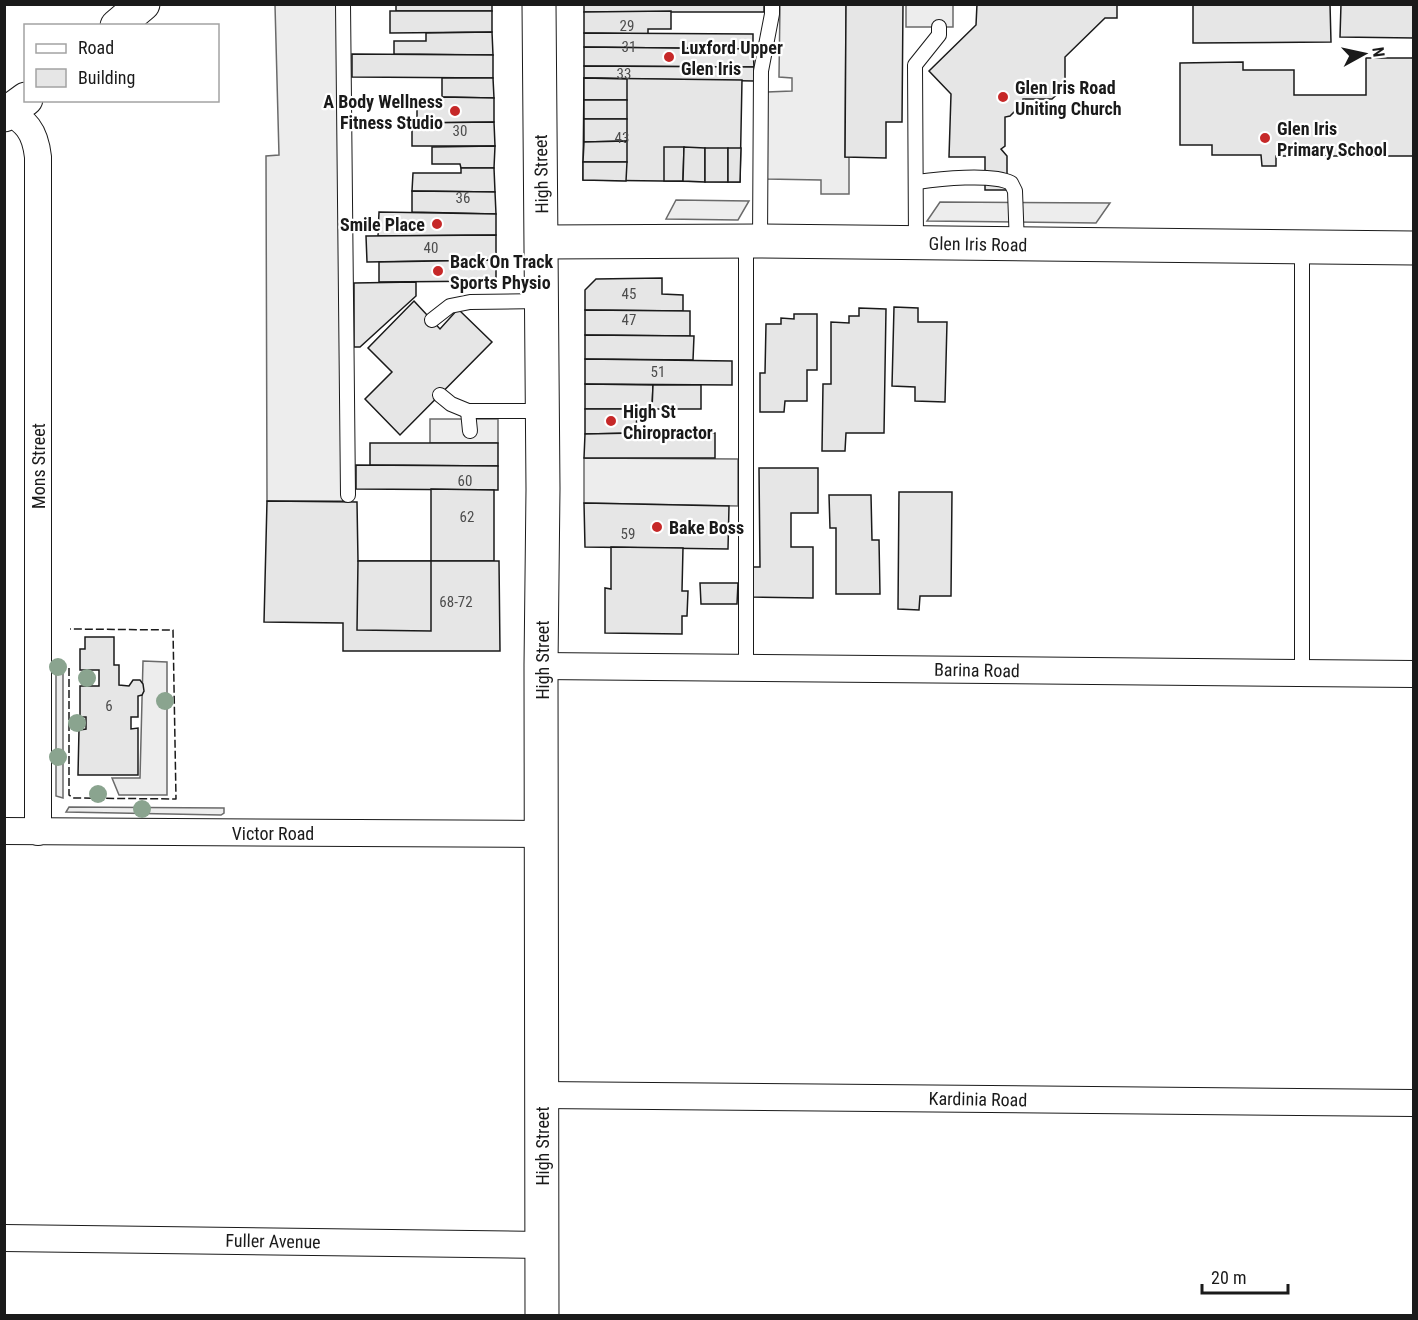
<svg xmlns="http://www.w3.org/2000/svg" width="1418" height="1320" font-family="'Roboto Condensed',sans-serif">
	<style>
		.built { fill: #ededed; stroke: #6a6a6a; stroke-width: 1.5 }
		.building { fill: #e6e6e6; stroke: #1a1a1a; stroke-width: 1.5 }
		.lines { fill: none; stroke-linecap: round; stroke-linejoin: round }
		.lane-casing { stroke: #1a1a1a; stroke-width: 16 }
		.street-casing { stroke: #1a1a1a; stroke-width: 28 }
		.secondary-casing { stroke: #1a1a1a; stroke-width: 35 }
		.primary-casing { stroke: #1a1a1a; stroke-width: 35 }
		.lane { stroke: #fff; stroke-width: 14 }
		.street { stroke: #fff; stroke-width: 26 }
		.secondary { stroke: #fff; stroke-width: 33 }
		.primary { stroke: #fff; stroke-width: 33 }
		.fence { stroke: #1a1a1a; stroke-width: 1.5; stroke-dasharray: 8 3; stroke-linecap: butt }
		.tree { fill: #8aa48f }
		.poi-dot { fill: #c62828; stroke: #fff; stroke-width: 2 }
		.labels { text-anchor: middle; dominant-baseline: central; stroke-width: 4.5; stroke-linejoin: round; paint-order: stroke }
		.number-label { font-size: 15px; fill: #4d4d4d }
		.poi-label { font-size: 18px; font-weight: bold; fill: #1a1a1a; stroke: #fff; text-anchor: start }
		.street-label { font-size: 18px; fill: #1a1a1a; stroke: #fff }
	</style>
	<rect width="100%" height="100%" fill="#fff"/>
	<g class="built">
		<path d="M275,5H337L343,501H267L266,156L279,155Z"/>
		<path d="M780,5H846L845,157H849V194H821V180L766,179L767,92L792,91V78L779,77Z"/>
		<rect x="906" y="5" width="47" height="22"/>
		<path d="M676,200L749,201L738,220L666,219Z"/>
		<path d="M940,202L1110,203L1096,223L927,221Z"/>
		<rect x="430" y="419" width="68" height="24"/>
		<path d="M584,458L738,459V506L584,503Z"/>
		<path d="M143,661L167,662V795H119L112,778H140Z"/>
		<path d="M56,663H63V798L56,796Z"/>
		<path d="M69,807L224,808V813L221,815L66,812Z"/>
	</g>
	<g class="building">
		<rect x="396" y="4" width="96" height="7"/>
		<rect x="584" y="4" width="180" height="8"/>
		<path d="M846,4H903L902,122H886V158L845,157Z"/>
		<path d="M977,4H1117V18H1105L1065,57V87L1052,99H1023L1022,104L1010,116L1005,117V146L1001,149L1007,156V190H985V157H949L951,94L929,71L976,25Z"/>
		<path d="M1193,4H1330L1331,42L1193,43Z"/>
		<path d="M1341,4H1414V38L1340,37Z"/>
		<path d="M390,11H492V32L390,33Z"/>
		<path d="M671,11V29H648V34L584,33V12Z"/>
		<path d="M492,32L493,55L394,54V41H426V33Z"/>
		<path d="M584,33L753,34V49L584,47Z"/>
		<path d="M584,47L753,49L754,67L584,66Z"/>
		<path d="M352,54L493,55V78L352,77Z"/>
		<path d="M1366,58H1414V156H1276V166H1262L1261,155H1212V145H1180V63L1243,62V70H1294V95H1366Z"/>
		<path d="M584,66L754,67V81L584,78Z"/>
		<path d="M442,78H493L494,98L442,97Z"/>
		<path d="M584,78L742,80L740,182L583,180Z"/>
		<path d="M584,78L627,79V100H584Z"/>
		<path d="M442,97L494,98V122L417,123V100H442Z"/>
		<rect x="584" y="100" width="43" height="19"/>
		<path d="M584,119H627V141L584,142Z"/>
		<path d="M494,122L495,146H412V123Z"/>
		<path d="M627,141V162H583L584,142Z"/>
		<path d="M495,146L494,168H461L460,164H432V147Z"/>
		<path d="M664,147H684L683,181H664Z"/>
		<path d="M684,147L705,148V182L683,181Z"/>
		<rect x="705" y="148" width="23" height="34"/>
		<path d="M728,148H741L740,182H728Z"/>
		<path d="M583,162H627L626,181L583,180Z"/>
		<path d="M461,168H494L495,192L412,191L413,173H461Z"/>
		<path d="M412,191L495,192L496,214L412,212Z"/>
		<path d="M379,212L496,214V235L378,236Z"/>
		<path d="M496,235V260L367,262L366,236Z"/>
		<path d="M496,260V281L379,282V262Z"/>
		<path d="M662,278V294L683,295V311L585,310V290L596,279Z"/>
		<path d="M416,282V296L360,347H354V283Z"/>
		<path d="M414,301L440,329L458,309L492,342L400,435L365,399L392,372L368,348Z"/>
		<path d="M894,307L918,308V322H947L945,402L915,401V387L892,386Z"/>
		<path d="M859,308L886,309L884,433H846L845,451H822L823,384H831V322L849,323V316H859Z"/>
		<path d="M585,310L690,311V336L585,335Z"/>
		<path d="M794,314H817V370H807V401H785L784,412H760V373H765L766,324H781V318L794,319Z"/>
		<path d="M585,335L694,336L693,360L585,359Z"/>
		<path d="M585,359L732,361V385L585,384Z"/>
		<path d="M585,384L653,385L652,409H585Z"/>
		<path d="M653,385H701V409H652Z"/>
		<path d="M585,409H637L636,433L585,434Z"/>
		<path d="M636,433H715V458H584L585,434Z"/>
		<path d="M370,443H498V466L370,465Z"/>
		<path d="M356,465L498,466V490L356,489Z"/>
		<path d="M759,468H818V513H791V547H813V598L753,597V567H760Z"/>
		<path d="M431,489L494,490V561H431Z"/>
		<path d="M899,492H952L951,596H920L919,610L898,609Z"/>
		<path d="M829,495H871L872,540H879L880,594H836V528H830Z"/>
		<path d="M267,501L357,502L358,561H499L500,651H343V623L264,622Z"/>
		<path d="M584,503L729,506L728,549L585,547Z"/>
		<path d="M611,547L683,548L682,591H688L687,616H682V634L605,633V588L611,589Z"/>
		<path d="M358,561H431V631L357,630Z"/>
		<path d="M700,583H738L737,604H701Z"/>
		<path d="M85,637H114V665H119V685L129,686L133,680H140L143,684L144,691L142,695L138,696V717H131V729L138,728V775H78L79,730L86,729V717H80V686H99V670H80V649H85Z"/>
	</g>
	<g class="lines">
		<g class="lane-casing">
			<g id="lane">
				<path d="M343,4L348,495"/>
				<path d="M917,182C938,179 992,173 1011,183L1015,191L1017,245"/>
				<path d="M760,241L761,71L772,14V4"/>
				<path d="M916,243L915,65L939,35V27"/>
				<path d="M1302,247V673"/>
				<path d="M432,320L450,306L470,302L542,301"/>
				<path d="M440,395L451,404L468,411H543"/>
				<path d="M468,411L470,431"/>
				<path d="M746,668V241"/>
			</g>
		</g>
		<g class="street-casing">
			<g id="street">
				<path d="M4,108C26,122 35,130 38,157V832"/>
				<path d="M541,666L1414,674"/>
				<path d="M4,831L542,834"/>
				<path d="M542,1095L1414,1103"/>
				<path d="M4,1238L542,1245"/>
			</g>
		</g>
		<g class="secondary-casing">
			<g id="secondary">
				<path d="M117,26L143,4"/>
				<path d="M4,115L26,99"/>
				<path d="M542,242L760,241L1414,248"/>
			</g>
		</g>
		<g class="primary-casing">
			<path id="primary" d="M539,4L543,489L541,666L542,1316"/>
		</g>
		<use href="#lane" class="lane"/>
		<use href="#street" class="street"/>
		<use href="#secondary" class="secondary"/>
		<use href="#primary" class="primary"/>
		<path class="fence" d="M69,668V795L74,798L176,799L173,630L70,629"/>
	</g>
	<g class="tree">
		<circle cx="58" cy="667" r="9"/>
		<circle cx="87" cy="678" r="9"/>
		<circle cx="165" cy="701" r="9"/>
		<circle cx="77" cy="723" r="9"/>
		<circle cx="58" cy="757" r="9"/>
		<circle cx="98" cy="794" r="9"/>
		<circle cx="142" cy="809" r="9"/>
	</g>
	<g class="poi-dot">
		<circle cx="669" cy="57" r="6"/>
		<circle cx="1003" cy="97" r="6"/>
		<circle cx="455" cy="111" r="6"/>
		<circle cx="1265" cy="138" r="6"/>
		<circle cx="437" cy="224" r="6"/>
		<circle cx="438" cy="271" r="6"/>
		<circle cx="611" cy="421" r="6"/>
		<circle cx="657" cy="527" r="6"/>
	</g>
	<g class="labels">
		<g class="number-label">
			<text x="627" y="26">29</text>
			<text x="629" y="47">31</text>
			<text x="624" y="74">33</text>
			<text x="460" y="131">30</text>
			<text x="622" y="138">43</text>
			<text x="463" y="198">36</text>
			<text x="431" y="248">40</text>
			<text x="629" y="294">45</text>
			<text x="629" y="320">47</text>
			<text x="658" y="372">51</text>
			<text x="465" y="481">60</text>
			<text x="467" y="517">62</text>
			<text x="628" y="534">59</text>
			<text x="456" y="602">68-72</text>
			<text x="109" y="706">6</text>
		</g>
		<g class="poi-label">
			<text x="681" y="47">Luxford Upper<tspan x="681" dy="21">Glen Iris</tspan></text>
			<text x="1015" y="87">Glen Iris Road<tspan x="1015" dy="21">Uniting Church</tspan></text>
			<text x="443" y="101" text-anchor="end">A Body Wellness<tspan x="443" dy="21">Fitness Studio</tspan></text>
			<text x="1277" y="128">Glen Iris<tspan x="1277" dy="21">Primary School</tspan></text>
			<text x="425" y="224" text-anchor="end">Smile Place</text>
			<text x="450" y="261">Back On Track<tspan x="450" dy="21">Sports Physio</tspan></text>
			<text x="623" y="411">High St<tspan x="623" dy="21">Chiropractor</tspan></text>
			<text x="669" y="527">Bake Boss</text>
		</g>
		<g class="street-label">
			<text transform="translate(541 174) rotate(-91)">High Street</text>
			<text transform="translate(978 244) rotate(1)">Glen Iris Road</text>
			<text transform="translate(38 466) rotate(-90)">Mons Street</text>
			<text transform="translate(542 660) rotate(-90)">High Street</text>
			<text transform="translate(977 670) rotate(1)">Barina Road</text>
			<text x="273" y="833">Victor Road</text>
			<text transform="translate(978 1099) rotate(1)">Kardinia Road</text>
			<text transform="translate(542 1146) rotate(-90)">High Street</text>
			<text transform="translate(273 1241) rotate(1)">Fuller Avenue</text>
		</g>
	</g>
	<rect width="1418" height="1320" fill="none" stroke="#1a1a1a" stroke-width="12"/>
	<rect x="24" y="24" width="195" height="78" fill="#ffffff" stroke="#a3a3a3" stroke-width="1.5"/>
	<rect x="36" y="44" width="30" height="9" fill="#ffffff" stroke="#a3a3a3" stroke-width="1.5"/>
	<text x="78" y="54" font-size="18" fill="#1a1a1a">Road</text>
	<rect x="36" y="69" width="30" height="18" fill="#e6e6e6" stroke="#a3a3a3" stroke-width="1.5"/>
	<text x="78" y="84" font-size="18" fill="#1a1a1a">Building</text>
	<g transform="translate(1364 54) rotate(82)" stroke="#ffffff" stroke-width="4.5" paint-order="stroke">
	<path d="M0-4.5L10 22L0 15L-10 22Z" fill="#1a1a1a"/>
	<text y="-9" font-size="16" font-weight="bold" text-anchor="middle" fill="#1a1a1a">N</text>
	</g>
	<path d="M1202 1284v9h86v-9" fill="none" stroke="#1a1a1a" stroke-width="3"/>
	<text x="1211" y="1284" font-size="18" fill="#1a1a1a" stroke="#ffffff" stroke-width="4.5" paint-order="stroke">20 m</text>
</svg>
